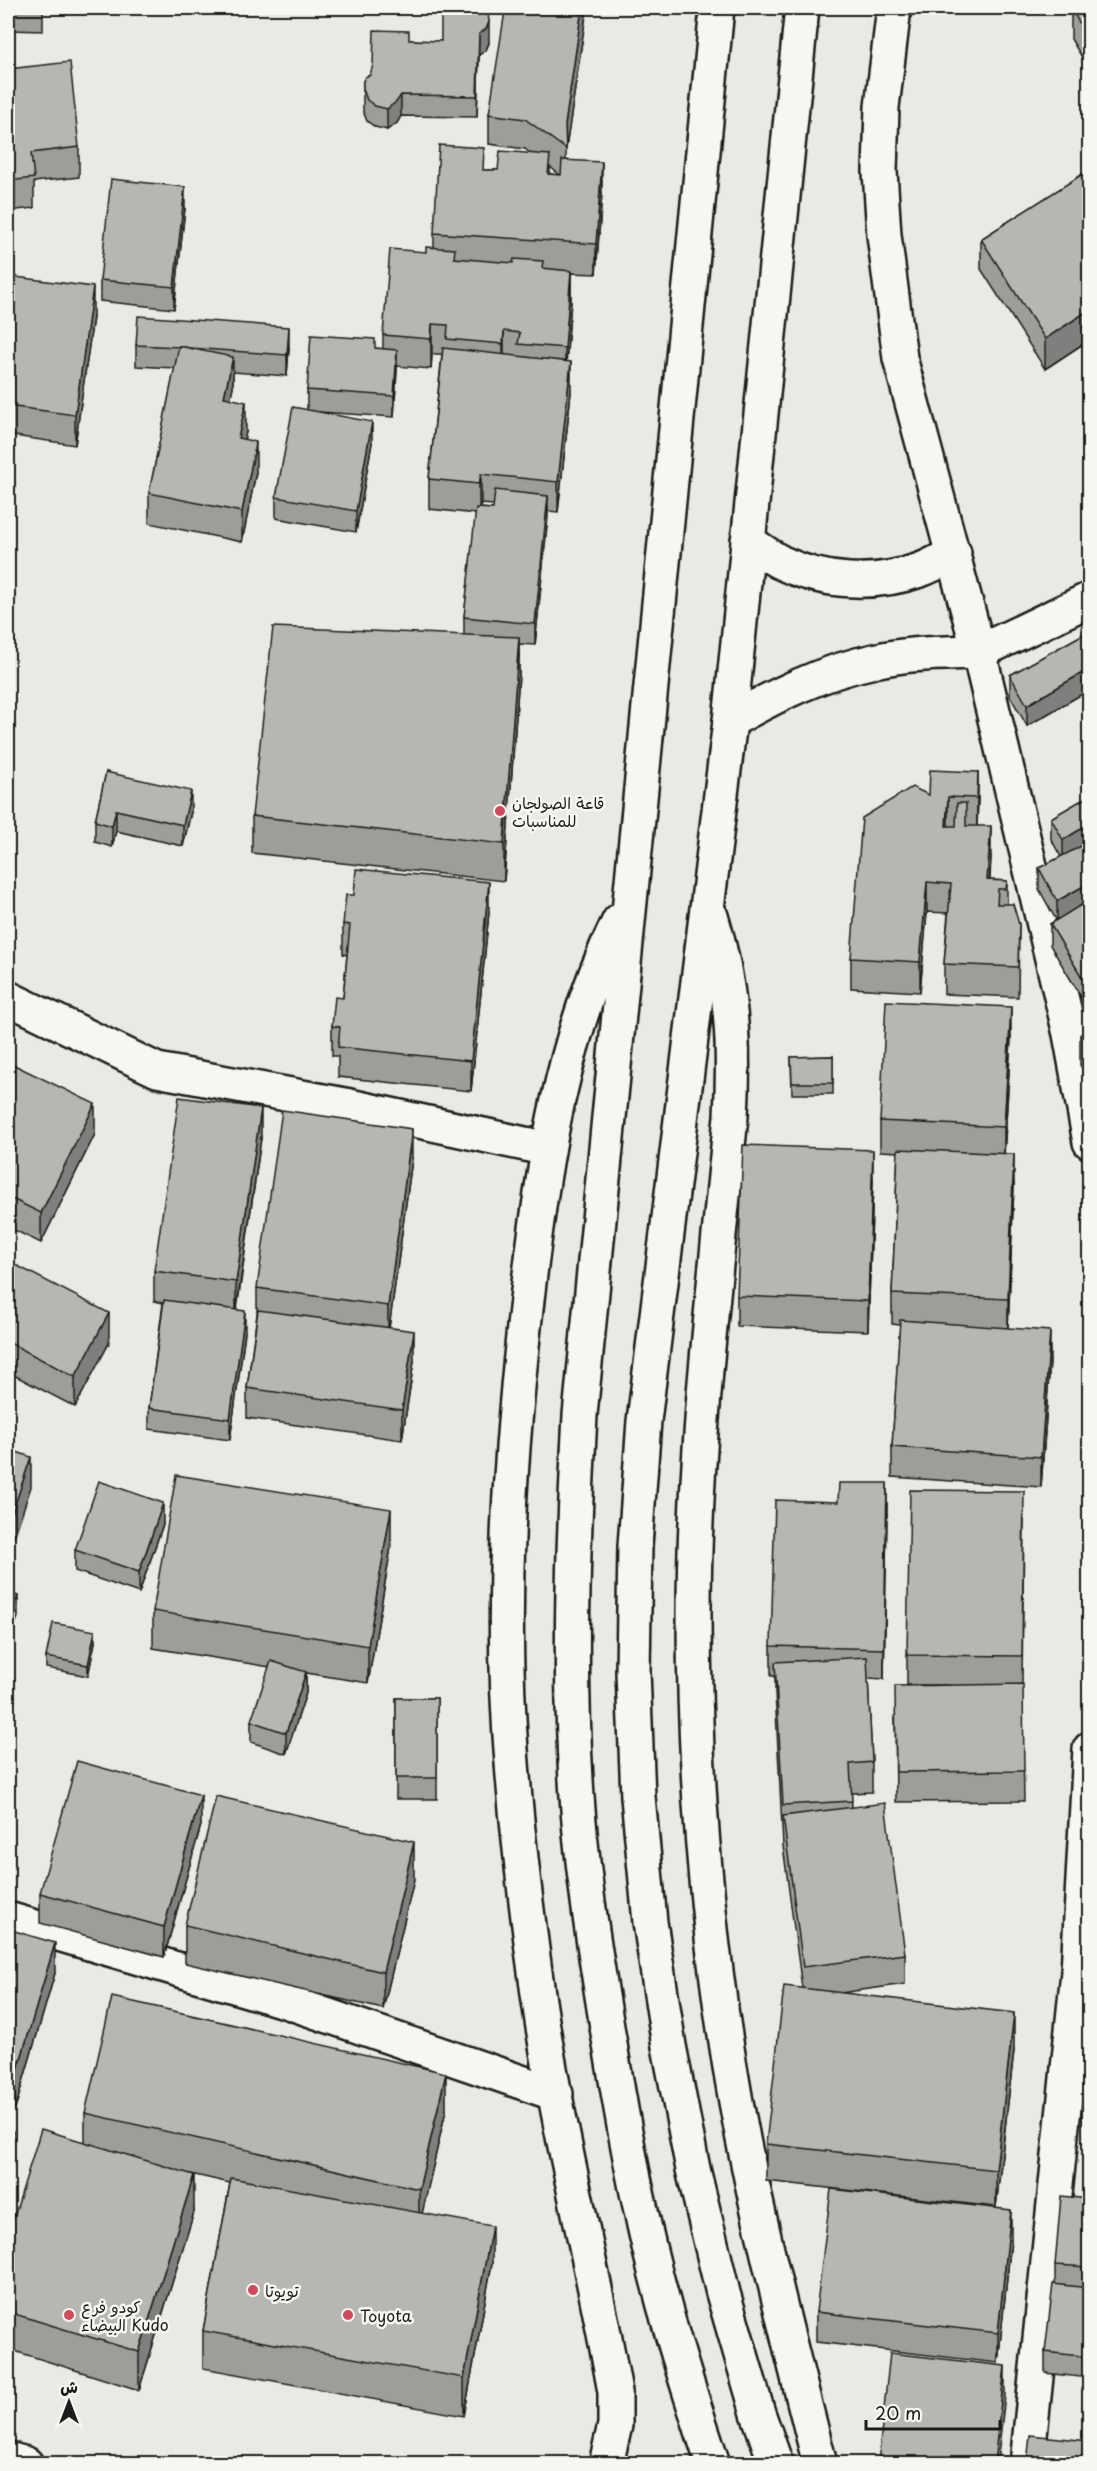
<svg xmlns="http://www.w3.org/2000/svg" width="1097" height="2471" font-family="'Playpen Sans','Playpen Sans Arabic',sans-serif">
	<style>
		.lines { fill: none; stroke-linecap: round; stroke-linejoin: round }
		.minor-casing { stroke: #1c1c1c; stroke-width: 38 }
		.primary-casing { stroke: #1c1c1c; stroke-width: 38 }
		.trunk-casing { stroke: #1c1c1c; stroke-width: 38 }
		.minor { stroke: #f6f6f2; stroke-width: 33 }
		.primary { stroke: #f6f6f2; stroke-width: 33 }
		.trunk { stroke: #f6f6f2; stroke-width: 33 }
		.wall { fill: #9d9d9a; stroke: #1c1c1c; stroke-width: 1.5; fill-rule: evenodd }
		.shaded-wall { fill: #7f7f7d; stroke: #1c1c1c; stroke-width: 1.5 }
		.building { fill: #b6b6b3; stroke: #1c1c1c; stroke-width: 1.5 }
		.poi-dot { fill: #d1495b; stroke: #f6f6f2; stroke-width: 2 }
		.labels { text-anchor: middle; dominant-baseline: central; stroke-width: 5; stroke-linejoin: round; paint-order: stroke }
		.poi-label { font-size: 16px; fill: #1c1c1c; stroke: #f6f6f2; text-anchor: start }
	</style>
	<rect width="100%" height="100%" fill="#e9e9e5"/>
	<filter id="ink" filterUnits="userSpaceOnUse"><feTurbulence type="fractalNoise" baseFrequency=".0167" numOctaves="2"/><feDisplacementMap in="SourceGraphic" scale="12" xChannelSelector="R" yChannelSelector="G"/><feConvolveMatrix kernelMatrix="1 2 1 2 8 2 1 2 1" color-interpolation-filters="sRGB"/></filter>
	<g filter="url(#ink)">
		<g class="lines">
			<g class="minor-casing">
				<g id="minor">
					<path d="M894,8L882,107L880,171L884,235L900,358L979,652L1070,1034L1090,1142"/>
					<path d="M979,652L1090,599"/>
					<path d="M8,998L157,1070L350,1106L548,1149"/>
					<path d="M8,1919L288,2002L556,2094"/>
					<path d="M1027,2464L1078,1972L1090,1749"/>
				</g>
			</g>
			<g class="primary-casing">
				<g id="primary">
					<path d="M748,541C758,548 769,556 780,562C823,583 874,586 920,570C932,566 943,559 954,553"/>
					<path d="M730,721C776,695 822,672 874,661C909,653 944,653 979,652"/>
					<path d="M711,916C732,984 735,1045 731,1116C715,1281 694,1447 694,1614C694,1801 712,1995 751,2178C771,2274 796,2369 820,2464"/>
					<path d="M606,2464L615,2425V2392C592,2261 558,2132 539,2001C528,1922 518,1842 512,1763C499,1606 510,1447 528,1291C543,1164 562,1036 619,921"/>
					<path d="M713,2464C685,2379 658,2294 640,2206C627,2149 618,2091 608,2033C596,1959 584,1885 578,1810C568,1678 573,1546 580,1415L717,8"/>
					<path d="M776,2464L758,2413L723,2293L693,2169L669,2046L650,1922L638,1797L633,1672L635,1546L644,1421L730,721L802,8"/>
				</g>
			</g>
			<g class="trunk-casing">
				<path id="trunk" d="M8,2459L26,2464"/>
			</g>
			<use href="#minor" class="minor"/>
			<use href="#primary" class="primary"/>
			<use href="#trunk" class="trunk"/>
		</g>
		<g class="wall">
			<path d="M8,8H43V31L8,30Z"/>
			<path d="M519,8H587L566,147V160L602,192L596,274L571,273V301L566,361L571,392L558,512L548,511L535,645L519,644V674L504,881L252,853V816L464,635V617L476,514L429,509V479L442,354H432L431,369L397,366L394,417L319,412L372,443L356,532L276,518V497L307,409V390L375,348L383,349V335L426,252L434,247V233L484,170H498L530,153L525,149L489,144V114ZM550,167L560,175L550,174ZM481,504L494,505L493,509L480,508Z"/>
			<path d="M1089,8V69L1071,39V9Z"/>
			<path d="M409,40L489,43L486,50L479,55L477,117L401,116L397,123L387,130L375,127L367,121L363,111V81Z"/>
			<path d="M8,69L79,147V177L34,182V208L8,211Z"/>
			<path d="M1089,170V340L1045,369L981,269V239Z"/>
			<path d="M185,208L174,309L100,301V280Z"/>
			<path d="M8,276L93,317L75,445L8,435Z"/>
			<path d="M136,345L289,348L287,376L233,372V387L230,398L246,432L244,439L256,472L242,542L149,523V493L175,368L136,366Z"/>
			<path d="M1089,631V690L1027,726L1010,696V675Z"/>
			<path d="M106,772L191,812L183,846L116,831L112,847L95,842V821Z"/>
			<path d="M978,772L977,826L991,856L990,880L1007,881V904L1019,924L1018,997L944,994V964L948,913L927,912L920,992L851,988V958L929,795Z"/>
			<path d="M1089,796V1010L1050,945V924L1056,920L1039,889V868L1061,857L1051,839V818Z"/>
			<path d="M489,912L471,1091L338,1077V1056H332V1026L343,998L347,955L343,954V924Z"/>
			<path d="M1089,1028V1079L1080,1065V1035Z"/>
			<path d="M1011,1037L1004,1154L1014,1184L1008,1328L1050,1361L1041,1487L892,1477V1447L900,1325L892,1324V1294L898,1152L880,1151V1121Z"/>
			<path d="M833,1056V1094H792L791,1057Z"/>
			<path d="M8,1062L95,1134L41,1243L8,1227Z"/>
			<path d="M261,1138L237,1310L245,1332L230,1440L149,1429V1408L163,1303L154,1301V1271Z"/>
			<path d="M412,1159L389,1328L414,1361L402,1440L247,1418V1388L257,1314V1288Z"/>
			<path d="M873,1180L868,1331L737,1326V1296Z"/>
			<path d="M8,1261L109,1343L75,1407L8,1372Z"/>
			<path d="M887,1513L884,1679L868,1678L872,1762V1792L851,1793L852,1807L905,1954V1984L840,1993L1014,2050L996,2207L766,2181V2144L802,1988L783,1846L775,1692V1676H771V1646Z"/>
			<path d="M1024,1521L1022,1684L1024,1801L896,1802L895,1716L948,1685H907V1655Z"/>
			<path d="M163,1524L139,1593L75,1571V1550Z"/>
			<path d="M391,1547L368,1683L306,1673V1693L286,1754L251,1742V1721L270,1667L153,1648V1611Z"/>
			<path d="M95,1642L88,1676L46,1668V1657Z"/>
			<rect x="396" y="1698" width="41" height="101"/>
			<path d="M201,1825L164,1957L40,1923V1893Z"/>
			<path d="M414,1880L383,2009L185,1963V1925Z"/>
			<path d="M1089,1893V1958L1085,1957V1927Z"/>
			<path d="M8,1929L55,1973L15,2109L8,2107Z"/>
			<path d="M446,2110L422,2213L492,2263L464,2416L203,2368V2331L230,2183L191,2174L194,2212L139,2390L8,2349V2237L85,2142V2113Z"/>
			<path d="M1089,2199V2378L1045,2373V2352L1055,2284V2265Z"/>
			<path d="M1011,2240L998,2363L816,2342V2312Z"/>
		</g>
		<g class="shaded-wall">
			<path d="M582,8H587L566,149L565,125Z"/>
			<path d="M489,22V43L486,50L479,55L477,117L479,34Z"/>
			<path d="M401,95V116L397,123L387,130V109Z"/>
			<path d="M602,162V192L596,274V244Z"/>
			<path d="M185,187V208L174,309V287Z"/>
			<path d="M571,271V301L565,378V348Z"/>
			<path d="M93,287V317L75,445V415Z"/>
			<path d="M1089,310V340L1045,369V339Z"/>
			<path d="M432,324V354L431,369V339Z"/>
			<path d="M289,327V348L287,376V355Z"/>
			<path d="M504,331V361L503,374V344Z"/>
			<path d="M397,350V371L394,417V396Z"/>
			<path d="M233,357V387L224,427V397Z"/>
			<path d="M571,362V392L558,512V482Z"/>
			<path d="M246,402V432L238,468V438Z"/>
			<path d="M372,422V443L356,532V511Z"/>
			<path d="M256,442V472L242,542V512Z"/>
			<path d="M481,474V504L479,514V484Z"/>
			<path d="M548,496V517L535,645V624Z"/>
			<path d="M519,637V674L504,881V844Z"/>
			<path d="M1089,669V690L1027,726V705Z"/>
			<path d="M978,772V802L977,828V798Z"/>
			<path d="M191,791V812L183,846V825Z"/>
			<path d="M948,797V827L946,826Z"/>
			<path d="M116,810V831L112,847V826Z"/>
			<path d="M1089,824V845L1063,861V840Z"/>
			<path d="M991,826V856L987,910V880Z"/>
			<path d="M489,882V912L471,1091V1061Z"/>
			<path d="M927,882V912L920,992V962Z"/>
			<path d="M1089,883V905L1057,922V901Z"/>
			<path d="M1011,1007V1037L1004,1157V1127Z"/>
			<path d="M95,1104V1134L41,1243V1213Z"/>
			<path d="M261,1108V1138L236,1312V1282Z"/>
			<path d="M412,1129V1159L388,1336V1306Z"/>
			<path d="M873,1150V1180L868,1331V1301Z"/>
			<path d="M1014,1154V1184L1008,1329V1299Z"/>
			<path d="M245,1311V1332L230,1440V1419Z"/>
			<path d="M109,1313V1343L75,1407V1377Z"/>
			<path d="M414,1331V1361L402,1440V1410Z"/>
			<path d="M1050,1331V1361L1041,1487V1457Z"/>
			<path d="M31,1457V1487L8,1555V1525Z"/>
			<path d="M887,1483V1513L884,1679V1649Z"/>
			<path d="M163,1503V1524L139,1593V1572Z"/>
			<path d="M391,1509V1547L368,1683V1646Z"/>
			<path d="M18,1596V1617L8,1642V1621Z"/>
			<path d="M95,1631V1642L88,1676V1665Z"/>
			<path d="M306,1672V1693L286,1754V1733Z"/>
			<path d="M201,1795V1825L164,1957V1927Z"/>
			<path d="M414,1842V1880L383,2009V1972Z"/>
			<path d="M55,1943V1973L15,2109V2079Z"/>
			<path d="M1014,2013V2050L996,2207V2170Z"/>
			<path d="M446,2073V2110L419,2227V2189Z"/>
			<path d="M13,2131V2161L8,2178V2148Z"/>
			<path d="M194,2175V2212L139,2390V2352Z"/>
			<path d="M1011,2210V2240L998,2363V2333Z"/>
			<path d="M492,2226V2263L464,2416V2378Z"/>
			<path d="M1005,2366V2396L997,2463H994Z"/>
		</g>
		<g class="building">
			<path d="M8,8H43V10L8,9Z"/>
			<path d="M441,8H485L488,12L489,22L486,29L479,34L477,96L401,95L397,101L387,109L375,106L367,100L363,89V81L365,77L370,75L373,65L374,30L409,31V40L441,41Z"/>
			<path d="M519,8H582L565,125L566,149L525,119L489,114L505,11L518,12Z"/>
			<path d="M1074,8H1089V39L1071,9Z"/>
			<path d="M70,62L79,147L31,153L34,178L8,181V69Z"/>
			<path d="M439,145L484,148L483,170H498L500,151L550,155L548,174L561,175L562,160L602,162L596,244L434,233Z"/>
			<path d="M1089,170V310L1045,339L981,239Z"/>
			<path d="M111,179L185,187L174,287L100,280Z"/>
			<path d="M426,247L455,249L454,258L513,263L514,259L543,261L542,268L571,271L565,348L518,344L520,333L504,331L503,344L447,339L448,325L432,324L431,339L383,335L390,249L426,252Z"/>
			<path d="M8,276L93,287L75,415L8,406Z"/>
			<path d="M138,316L289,327L287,355L190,348L179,346V347L136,345Z"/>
			<path d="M311,335L375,339V348L397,350L394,396L307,390Z"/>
			<path d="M179,346L233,357L224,397L246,402L238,438L256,442L242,512L149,493Z"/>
			<path d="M443,348L571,362L558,482L481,474L479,484L429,479Z"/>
			<path d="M293,407L372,422L356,511L276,497Z"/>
			<path d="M495,490L548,496L535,624L464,617L476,508L493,509Z"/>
			<path d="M273,627L519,637L504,844L252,816Z"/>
			<path d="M1089,631V669L1027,705L1010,675Z"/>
			<path d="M930,770L978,772L977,798L948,797L946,826H956L957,803H966V826H991L987,880L1007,881L1006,889H998L997,904H1013L1019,924L1018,967L944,964L951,884L927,882L920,962L851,958L862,818L912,787L929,795Z"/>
			<path d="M106,772L191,791L183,825L116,810L112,826L95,821Z"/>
			<path d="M1089,796V824L1063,840L1051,818Z"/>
			<path d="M1089,842V883L1057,901L1039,868Z"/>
			<path d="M356,869L489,882L471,1061L338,1047L340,1027L332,1026L335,997L343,998L350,925L343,924L346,895H354Z"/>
			<path d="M1089,900V989L1050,924Z"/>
			<path d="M886,1001L1011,1007L1004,1127L880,1121Z"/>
			<path d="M1089,1028V1049L1080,1035Z"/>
			<path d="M833,1056V1083H792L791,1057Z"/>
			<path d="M8,1062L95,1104L41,1213L8,1197Z"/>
			<path d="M179,1097L261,1108L236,1282L154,1271Z"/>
			<path d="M282,1110L412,1129L388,1306L257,1288Z"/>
			<path d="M743,1145L873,1150L868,1301L737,1296Z"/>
			<path d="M898,1149L1014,1154L1008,1299L892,1294Z"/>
			<path d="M8,1261L109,1313L75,1377L8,1342Z"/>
			<path d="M164,1300L245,1311L230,1419L149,1408Z"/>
			<path d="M258,1310L414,1331L402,1410L247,1388Z"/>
			<path d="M900,1320L1050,1331L1041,1457L892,1447Z"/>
			<path d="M8,1449L31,1457L8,1525Z"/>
			<path d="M176,1475L391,1509L368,1646L153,1611Z"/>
			<path d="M99,1481L163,1503L139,1572L75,1550Z"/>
			<path d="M839,1483H887L884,1649L771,1646L775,1500L838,1502Z"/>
			<path d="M910,1490L1024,1491L1022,1656L907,1655Z"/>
			<path d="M8,1592L18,1596L8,1621Z"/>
			<path d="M53,1623L95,1631L88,1665L46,1657Z"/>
			<path d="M867,1657L872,1762L850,1764L852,1801L783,1805L775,1662Z"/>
			<path d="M271,1661L306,1672L286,1733L251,1721Z"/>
			<path d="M1023,1684L1024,1771L896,1772L895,1686Z"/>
			<rect x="396" y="1698" width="41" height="80"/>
			<path d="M77,1761L201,1795L164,1927L40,1893Z"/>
			<path d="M216,1796L414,1842L383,1972L185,1925Z"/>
			<path d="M885,1803L905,1954L803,1967L783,1816Z"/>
			<path d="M1089,1893V1928L1085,1927Z"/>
			<path d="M8,1929L55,1943L15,2079L8,2077Z"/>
			<path d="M784,1986L1014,2013L996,2170L766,2144Z"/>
			<path d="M112,1997L446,2073L419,2189L85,2113Z"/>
			<path d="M8,2129L13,2131L8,2148Z"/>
			<path d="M41,2129L194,2175L139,2352L8,2312V2237Z"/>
			<path d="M231,2178L492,2226L464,2378L203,2331Z"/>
			<path d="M831,2189L1011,2210L998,2333L816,2312Z"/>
			<path d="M1061,2196L1089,2199V2267L1055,2265Z"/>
			<path d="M1053,2284L1089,2288V2357L1045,2352Z"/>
			<path d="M890,2353L1005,2366L994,2463H878Z"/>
			<path d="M1030,2435L1089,2441V2463H1027Z"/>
		</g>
	</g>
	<g class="poi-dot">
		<circle cx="500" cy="811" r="6"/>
		<circle cx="253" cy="2290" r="6"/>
		<circle cx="69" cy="2315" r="6"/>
		<circle cx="348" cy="2315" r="6"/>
	</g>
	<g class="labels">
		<g class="poi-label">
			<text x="512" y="802">قاعة الصولجان<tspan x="512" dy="18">للمناسبات</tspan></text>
			<text x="265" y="2290">تويوتا</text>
			<text x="81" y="2306">كودو فرع<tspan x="81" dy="18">البيضاء Kudo</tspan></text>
			<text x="360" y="2315">Toyota</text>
		</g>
	</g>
	<rect width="1097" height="2471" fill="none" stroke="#f6f6f2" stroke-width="30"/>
	<rect x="15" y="15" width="1067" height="2441" fill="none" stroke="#1c1c1c" stroke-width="2" filter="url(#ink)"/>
	<g transform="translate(69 2402)" stroke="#f6f6f2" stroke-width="4.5" paint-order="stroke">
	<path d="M0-4.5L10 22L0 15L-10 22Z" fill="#1c1c1c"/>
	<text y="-9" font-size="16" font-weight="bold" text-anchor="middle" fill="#1c1c1c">ش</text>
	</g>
	<path d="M866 2420v9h134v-9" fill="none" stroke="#1c1c1c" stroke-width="3"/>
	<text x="875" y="2420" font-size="18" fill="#1c1c1c" stroke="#f6f6f2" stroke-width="4.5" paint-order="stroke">20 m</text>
</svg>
